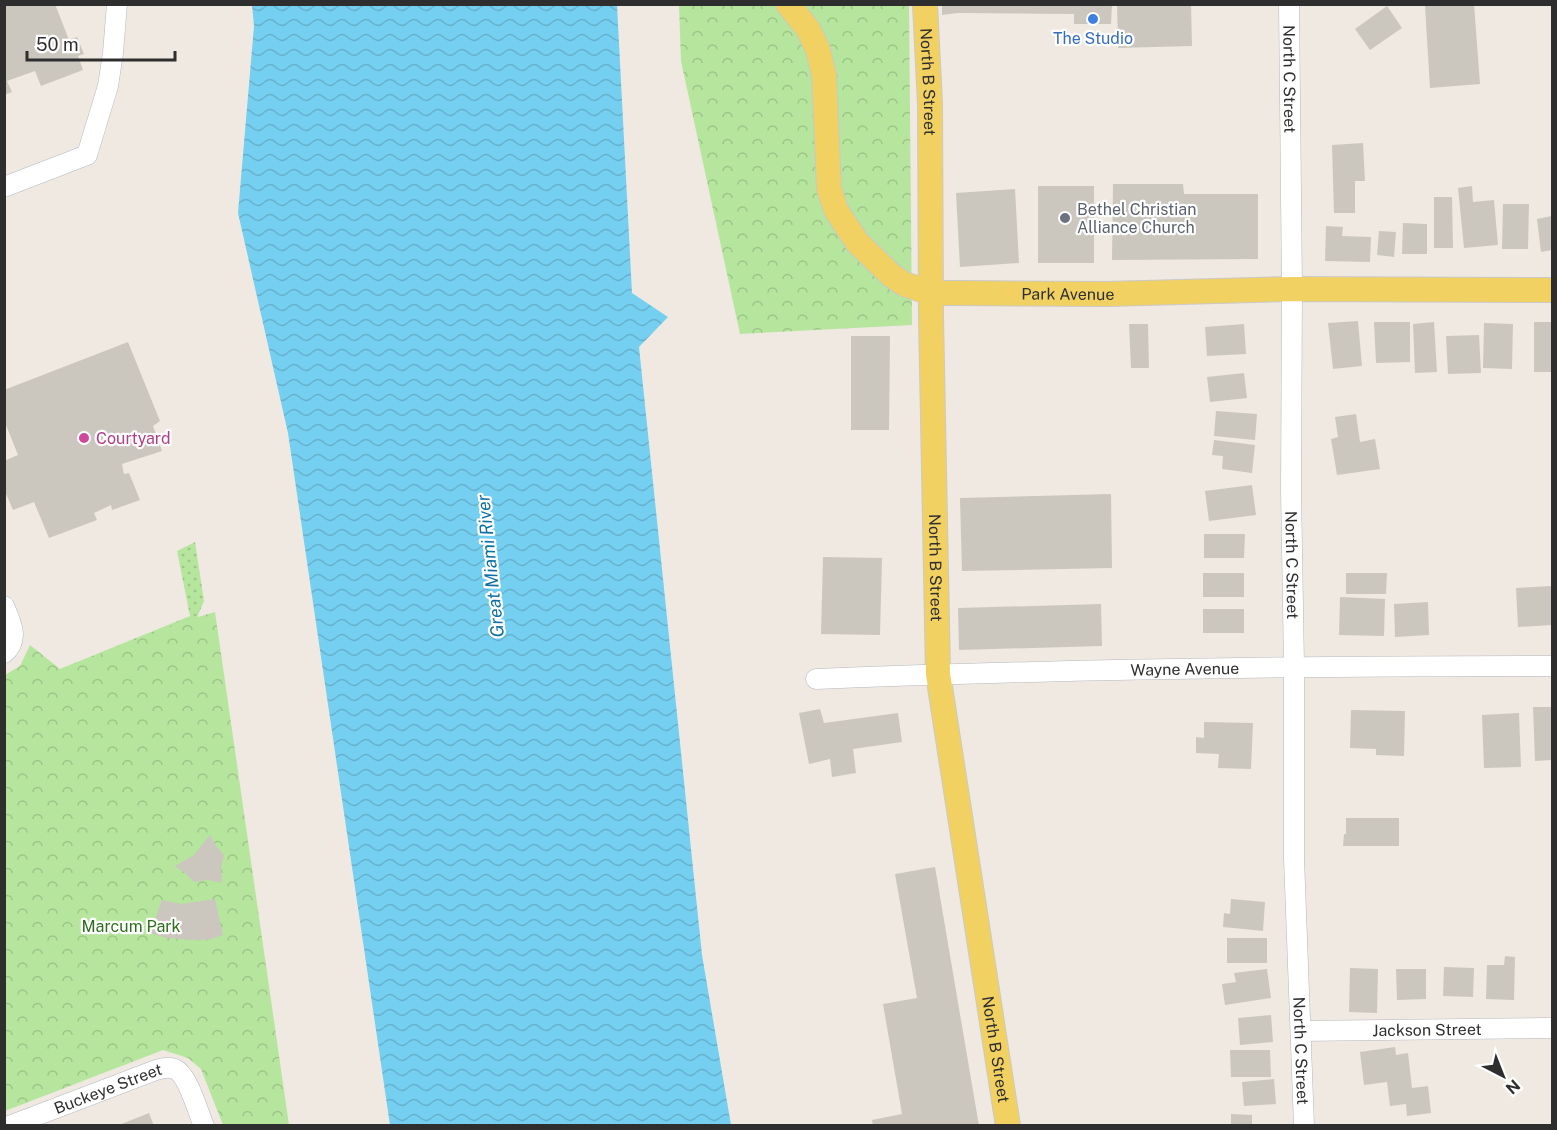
<svg xmlns="http://www.w3.org/2000/svg" width="1557" height="1130" font-family="'Public Sans',sans-serif">
	<style>
		.grass { fill: url(#grass-dots) }
		.park { fill: url(#park-crowns) }
		.water { fill: url(#water-waves) }
		.building { fill: #cbc7bf }
		.lines { fill: none; stroke-linecap: round; stroke-linejoin: round }
		.minor-casing { stroke: #b4b7c1; stroke-width: 21 }
		.major-casing { stroke: #c9c9c9; stroke-width: 26 }
		.minor { stroke: #fff; stroke-width: 20 }
		.major { stroke: #f2d163; stroke-width: 24 }
		.shop-dot { fill: #3f7fe0; stroke: #fff; stroke-width: 2 }
		.worship-dot { fill: #6b7280; stroke: #fff; stroke-width: 2 }
		.hotel-dot { fill: #d1479c; stroke: #fff; stroke-width: 2 }
		.labels { text-anchor: middle; dominant-baseline: central; stroke-width: 4.5; stroke-linejoin: round; paint-order: stroke }
		.shop-label { font-size: 16px; fill: #366cbe; stroke: #fff }
		.street-label { font-size: 16px; fill: #2e2e2e; stroke: #fff }
		.worship-label { font-size: 16px; fill: #5b616d; stroke: #fff; text-anchor: start }
		.hotel-label { font-size: 16px; fill: #b23c85; stroke: #fff; text-anchor: start }
		.park-label { font-size: 16px; fill: #2c6e1b; stroke: #fff }
		.water-label { font-size: 18px; font-style: italic; fill: #0d6fa3; stroke: #fff }
	</style>
	<defs>
		<pattern id="grass-dots" width="8" height="8" patternUnits="userSpaceOnUse" patternTransform="scale(1.5)"><rect width="8" height="8" fill="#b6e59e"/><path d="M2 2h.1M6 6h.1" fill="none" stroke="#9dc588" stroke-width="1.8" stroke-linecap="round"/></pattern>
		<pattern id="park-crowns" width="20" height="18" patternUnits="userSpaceOnUse" patternTransform="scale(1.5)"><rect width="20" height="18" fill="#b6e59e"/><path d="M2 6a3 3 0 1 1 6 0M12 15a3 3 0 1 1 6 0" fill="none" stroke="#9dc588"/></pattern>
		<pattern id="water-waves" width="16" height="10" patternUnits="userSpaceOnUse" patternTransform="scale(1.5)"><rect width="16" height="10" fill="#75cff0"/><path d="M0 5q4-4 8 0t8 0" fill="none" stroke="#66b2ce"/></pattern>
	</defs>
	<rect width="100%" height="100%" fill="#efe9e1"/>
	<path class="grass" d="M195,542L204,601L191,632L60,669L190,616L177,551Z"/>
	<g class="park">
		<path d="M679,5H909L912,325L740,334L681,61Z"/>
		<path d="M215,612L289,1125H223L201,1069L188,1058L163,1050L5,1111V675L20,666L30,645L60,669L194,618Z"/>
	</g>
	<path class="water" d="M252,5H617L632,293L668,317L639,347L702,955L731,1125H390L288,433L238,213L254,26Z"/>
	<g class="building">
		<path d="M4,4H55L69,40L77,37L84,54L78,56L83,70L41,86L35,71L7,81L12,92L4,95Z"/>
		<path d="M942,4H1112L1111,24H1074V14L958,13L942,15Z"/>
		<path d="M1117,4H1191L1192,46L1118,48Z"/>
		<path d="M1452,4H1474L1480,84L1430,88L1425,6Z"/>
		<path d="M1387,6L1402,28L1370,50L1355,29Z"/>
		<path d="M1363,143L1365,181H1355V213H1334L1332,145Z"/>
		<path d="M1113,184H1183L1184,194H1258V259L1112,260Z"/>
		<rect x="1038" y="186" width="56" height="77"/>
		<path d="M1472,186L1473,202L1494,200L1498,245L1464,248L1458,188Z"/>
		<path d="M1015,189L1019,263L960,267L956,193Z"/>
		<path d="M1434,197H1452L1453,248H1434Z"/>
		<path d="M1503,204H1529L1528,249H1502Z"/>
		<path d="M1552,216V250L1541,252L1537,219Z"/>
		<path d="M1403,223L1427,224V254H1402Z"/>
		<path d="M1326,226L1343,227L1342,236L1371,237L1370,262L1325,261Z"/>
		<path d="M1379,231L1396,232L1394,257L1377,255Z"/>
		<path d="M1358,321L1362,366L1333,369L1328,323Z"/>
		<path d="M1374,322H1410V362L1376,363Z"/>
		<path d="M1434,322L1437,372L1415,373L1413,324Z"/>
		<rect x="1534" y="322" width="18" height="50"/>
		<path d="M1484,323L1513,324L1512,369L1483,368Z"/>
		<path d="M1129,324H1148L1149,368H1131Z"/>
		<path d="M1244,324L1246,354L1207,356L1205,327Z"/>
		<path d="M1479,335L1481,373L1448,374L1446,336Z"/>
		<path d="M851,336H890L889,430H851Z"/>
		<path d="M128,342L160,421L153,426L162,451L122,464L124,474L129,473L140,500L112,510L111,505L94,513L97,520L49,538L34,502L13,510L4,489V461L18,455L4,420V390Z"/>
		<path d="M1244,373L1247,398L1210,402L1207,377Z"/>
		<path d="M1216,411L1257,414L1255,440L1214,436Z"/>
		<path d="M1356,414L1360,442L1375,439L1380,469L1337,475L1331,439L1338,437L1335,417Z"/>
		<path d="M1214,440L1255,445L1252,473L1222,469L1223,456L1212,455Z"/>
		<path d="M1252,485L1256,515L1209,521L1205,491Z"/>
		<path d="M1111,494L1112,568L962,571L960,498Z"/>
		<path d="M1204,534H1245L1244,558H1204Z"/>
		<path d="M823,557L882,558L880,635L821,634Z"/>
		<rect x="1203" y="573" width="41" height="24"/>
		<path d="M1346,573H1387L1386,594H1346Z"/>
		<path d="M1552,586V625L1518,627L1516,588Z"/>
		<path d="M1340,597L1385,599L1384,636L1339,635Z"/>
		<path d="M1428,602L1429,635L1395,637L1394,604Z"/>
		<path d="M1101,604L1102,646L959,650L958,608Z"/>
		<rect x="1203" y="609" width="41" height="24"/>
		<path d="M1533,707H1552V760L1535,761Z"/>
		<path d="M820,709L824,723L898,713L902,742L853,749L856,773L832,777L830,759L809,764L799,713Z"/>
		<path d="M1351,710L1405,711L1404,756L1376,755V749L1350,748Z"/>
		<path d="M1519,713L1521,767L1484,768L1482,715Z"/>
		<path d="M1204,722L1253,723L1251,769L1218,768L1219,754L1196,753V737L1204,738Z"/>
		<path d="M1346,818H1399V846H1343L1344,834H1346Z"/>
		<path d="M210,835L216,846L224,855L221,868L222,883L208,880L194,882L185,873L175,866L194,855Z"/>
		<path d="M935,867L979,1126H873L872,1120L902,1114L883,1004L917,998L895,874Z"/>
		<path d="M215,899L223,935L208,940H191L167,938L150,933L162,900L181,904Z"/>
		<path d="M1231,899L1265,902L1263,931L1223,927L1224,913L1230,914Z"/>
		<rect x="1227" y="938" width="40" height="25"/>
		<path d="M1505,956L1515,957L1514,1000L1486,999L1487,965H1504Z"/>
		<path d="M1444,967L1474,968L1473,997L1443,996Z"/>
		<path d="M1350,968L1378,969L1377,1013L1349,1012Z"/>
		<path d="M1267,969L1271,998L1225,1005L1222,984L1236,982L1234,973Z"/>
		<path d="M1396,969H1426V999L1397,1000Z"/>
		<path d="M1271,1015L1273,1042L1240,1045L1238,1018Z"/>
		<path d="M1395,1047L1396,1055L1408,1053L1412,1088L1428,1086L1431,1113L1407,1116L1406,1104L1390,1106L1387,1082L1364,1085L1360,1052Z"/>
		<path d="M1230,1050H1270L1271,1077H1231Z"/>
		<path d="M1274,1079L1276,1104L1244,1106L1242,1082Z"/>
		<path d="M149,1113L154,1126H119V1125Z"/>
		<path d="M1231,1114L1252,1115V1126H1231Z"/>
	</g>
	<g class="lines">
		<g class="minor-casing">
			<g id="minor">
				<path id="s1" d="M1289,4L1292,289L1291,489L1294,666V858L1304,1126"/>
				<path d="M4,187L87,155L108,86L113,53L117,4"/>
				<path d="M4,606C11,622 20,640 4,653"/>
				<path id="s2" d="M816,679C1062,669 1307,666 1552,666"/>
				<path id="s3" d="M1301,1031L1552,1028"/>
				<path id="s4" d="M9,1126L156,1070C162,1068 169,1067 175,1069C188,1075 198,1112 204,1126"/>
			</g>
		</g>
		<g class="major-casing">
			<g id="major">
				<path id="s5" d="M788,4L808,29L818,50L824,75L829,189L836,210L857,242L891,275L904,284L931,293H957L1107,294L1292,289L1552,290"/>
				<path id="s6" d="M925,4L930,104L931,316L938,674L1008,1126"/>
			</g>
		</g>
		<use href="#minor" class="minor"/>
		<use href="#major" class="major"/>
	</g>
	<circle class="shop-dot" cx="1093" cy="19" r="6"/>
	<circle class="worship-dot" cx="1065" cy="218" r="6"/>
	<circle class="hotel-dot" cx="84" cy="438" r="6"/>
	<g class="labels">
		<g class="shop-label">
			<text x="1093" y="38">The Studio</text>
		</g>
		<g class="street-label">
			<text stroke="none"><textPath href="#s1" startOffset="75">North C Street</textPath></text>
			<text stroke="none"><textPath href="#s6" startOffset="78">North B Street</textPath></text>
			<text stroke="none"><textPath href="#s5" startOffset="484">Park Avenue</textPath></text>
			<text stroke="none"><textPath href="#s1" startOffset="561">North C Street</textPath></text>
			<text stroke="none"><textPath href="#s6" startOffset="564">North B Street</textPath></text>
			<text stroke="none"><textPath href="#s2" startOffset="369">Wayne Avenue</textPath></text>
			<text stroke="none"><textPath href="#s3" startOffset="126">Jackson Street</textPath></text>
			<text stroke="none"><textPath href="#s6" startOffset="1050">North B Street</textPath></text>
			<text stroke="none"><textPath href="#s1" startOffset="1047">North C Street</textPath></text>
			<text stroke="none"><textPath href="#s4" startOffset="106">Buckeye Street</textPath></text>
		</g>
		<g class="worship-label">
			<text x="1077" y="209">Bethel Christian<tspan x="1077" dy="18">Alliance Church</tspan></text>
		</g>
		<g class="hotel-label">
			<text x="96" y="438">Courtyard</text>
		</g>
		<g class="park-label">
			<text x="131" y="926">Marcum Park</text>
		</g>
		<g class="water-label">
			<text transform="translate(490 566) rotate(-96)">Great Miami River</text>
		</g>
	</g>
	<rect width="1557" height="1130" fill="none" stroke="#2e2e2e" stroke-width="12"/>
	<g transform="translate(1503 1076) rotate(138)" stroke="#ffffff" stroke-width="4.5" paint-order="stroke">
	<path d="M0-4.5L10 22L0 15L-10 22Z" fill="#2e2e2e"/>
	<text y="-9" font-size="16" font-weight="bold" text-anchor="middle" fill="#2e2e2e">N</text>
	</g>
	<path d="M27 51v9h148v-9" fill="none" stroke="#2e2e2e" stroke-width="3"/>
	<text x="36" y="51" font-size="18" fill="#2e2e2e" stroke="#ffffff" stroke-width="4.5" paint-order="stroke">50 m</text>
</svg>
